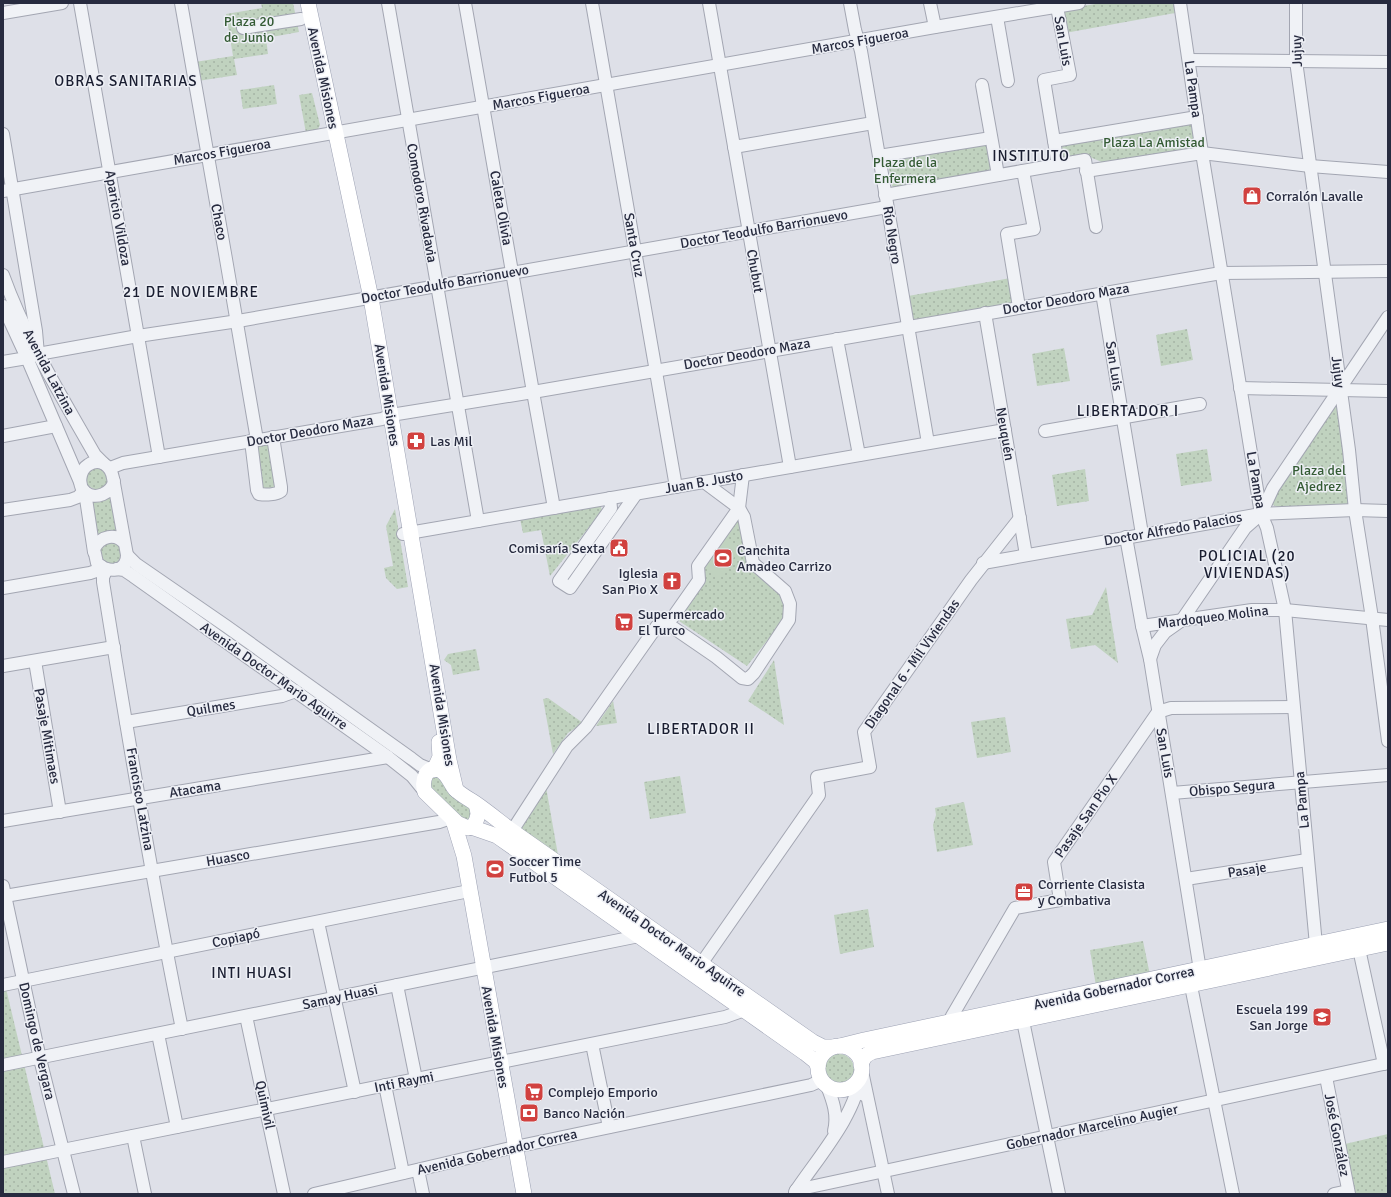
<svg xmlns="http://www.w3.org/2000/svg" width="1391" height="1197" font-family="Signika,sans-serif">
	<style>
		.green { fill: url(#green-dots) }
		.pitch { fill: #c0d2bf }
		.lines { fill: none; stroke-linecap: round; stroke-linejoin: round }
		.minor-casing { stroke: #a3a6b2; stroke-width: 14 }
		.major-casing { stroke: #9da2b4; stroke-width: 16 }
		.minor { stroke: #f0f2f6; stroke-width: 12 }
		.major { stroke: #fff; stroke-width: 15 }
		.labels { text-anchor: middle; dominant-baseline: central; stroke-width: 3; stroke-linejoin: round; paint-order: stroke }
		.park-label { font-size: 14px; fill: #345b34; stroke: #edeff5 }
		.street-label { font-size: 14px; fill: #272b3f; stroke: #edeff5 }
		.poi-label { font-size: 14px; fill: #272b3f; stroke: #edeff5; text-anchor: start }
		.neighbourhood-label { font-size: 15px; letter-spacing: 1px; fill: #191d30; stroke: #edeff5 }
	</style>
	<defs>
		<pattern id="green-dots" width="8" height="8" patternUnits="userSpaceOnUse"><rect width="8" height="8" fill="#c0d2bf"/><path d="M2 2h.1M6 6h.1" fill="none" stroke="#a5b4a5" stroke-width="1.8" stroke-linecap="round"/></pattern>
	</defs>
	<rect width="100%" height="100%" fill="#dee0e8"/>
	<g class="green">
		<path d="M261,3H293L299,32L266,38L268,54L234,59L237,75L198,81L195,62L233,56L226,14L262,8Z"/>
		<path d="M1101,3H1174L1175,13L1065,33L1063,11L1066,9Z"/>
		<path d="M274,85L277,104L243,109L240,90Z"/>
		<path d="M312,93L320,125L318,129L306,133L299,95Z"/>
		<path d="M1191,124L1195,148L1104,163L1090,157L1063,158L1060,148L1061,145Z"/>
		<path d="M984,142L988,145C990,154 995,166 987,172L897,187H893L891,184L888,160Z"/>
		<path d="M1011,278L1013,302L1010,303L917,320L914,319L912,317L908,296Z"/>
		<path d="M1187,329L1193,360L1161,366L1156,335Z"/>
		<path d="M1064,348L1070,381L1037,386L1032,354Z"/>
		<path d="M1337,407L1340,411L1349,503L1344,506L1280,508L1273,505V497L1332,408Z"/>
		<path d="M267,444L272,448L277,486L274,489L260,488L255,450L258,445Z"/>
		<path d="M1207,449L1212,481L1181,486L1176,454Z"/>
		<path d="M96,467L103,469L109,482L102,490C84,490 80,475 96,467Z"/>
		<path d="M1085,469L1089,501L1057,506L1052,475Z"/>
		<path d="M110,494L119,533L95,538L89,497Z"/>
		<path d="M597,505L601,507L602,511L550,576L541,530L523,533L520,519Z"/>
		<path d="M395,509L408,587L397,589L386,578L384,568L393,566L386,526Z"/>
		<path d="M737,517L741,519L750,566L782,594L785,618L747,666L676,619L703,566Z"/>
		<circle cx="111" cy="553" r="11"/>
		<path d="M1106,587L1118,663L1095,645L1071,649L1066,619L1092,615Z"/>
		<path d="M476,649L480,670L453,675L451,665L444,660L448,654Z"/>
		<path d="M774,660L784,725L748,701Z"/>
		<path d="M548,698L583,723L568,733L553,754L543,699Z"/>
		<path d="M613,701L617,723L596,726Z"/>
		<path d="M1005,717L1011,752L977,758L971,722Z"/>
		<path d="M435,775L473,810L467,824L430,789L428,781Z"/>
		<path d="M680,776L686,813L650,819L644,782Z"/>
		<path d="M546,787L558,855L522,831L521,825Z"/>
		<path d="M964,802L973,845L937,852L933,825L936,815L935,808Z"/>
		<path d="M868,909L874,947L840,954L834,915Z"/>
		<path d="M1143,941L1150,975L1096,986L1090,950Z"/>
		<path d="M3,976L55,1194H3Z"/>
		<circle cx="839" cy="1069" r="15"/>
		<path d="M1388,1134V1194H1355L1345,1144Z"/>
	</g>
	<path class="pitch" d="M725,539L740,549L720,578L705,568Z"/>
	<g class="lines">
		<g class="minor-casing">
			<g id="minor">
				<path d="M80,3L159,457"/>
				<path d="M181,3C206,149 233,294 257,440"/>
				<path d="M388,3L478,521"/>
				<path d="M465,3L533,392L554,508"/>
				<path d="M592,3L676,487"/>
				<path d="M709,3L790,467"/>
				<path d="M850,3L855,30L861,51L928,443"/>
				<path d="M930,3L935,27"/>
				<path d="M1180,3L1202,153L1261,514L1267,528L1285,610L1316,945L1318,953"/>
				<path d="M1296,3V61L1349,450L1355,510L1372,618L1388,741"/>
				<path d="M1057,7L1070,75L1044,80L1058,165"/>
				<path d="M3,13L62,3"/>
				<path d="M997,17L1008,81"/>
				<path d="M243,28L301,19"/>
				<path d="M1189,60L1388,62"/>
				<path d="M982,85L998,175"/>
				<path d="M3,134L36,331L38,354"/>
				<path d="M1054,141L1197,117"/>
				<path d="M734,147L873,123"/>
				<path d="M879,156L991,138"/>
				<path d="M1086,171L1202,153L1310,166L1388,172"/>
				<path d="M3,191L935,27L1079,3"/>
				<path d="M885,195L1085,160L1096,227"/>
				<path d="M3,275C26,339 62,397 95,455L103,463"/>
				<path d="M1102,293L1142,534"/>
				<path d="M3,306L27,358L80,482"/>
				<path d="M1019,307L1007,234L1034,229L1023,171"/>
				<path d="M985,313L1026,555"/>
				<path d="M837,339L859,455"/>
				<path d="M3,362L27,358L38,354L138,336L238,321L887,207"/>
				<path d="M1240,388L1388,391"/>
				<path d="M1045,431L1200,404"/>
				<path d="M3,436L56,426"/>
				<path d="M251,441L257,490L259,494C265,495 276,495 281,491V487L273,437"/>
				<path d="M110,468L123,463L382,419L391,415L533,392L1221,273L1388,271"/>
				<path d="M114,481C112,493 95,501 85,492C77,485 80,470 88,465C100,457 111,466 113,478L127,555C127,573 107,573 97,563L94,549C100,536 116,532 125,544"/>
				<path d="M85,492L94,552"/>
				<path d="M610,498L611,508L559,581L570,588L636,494"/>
				<path d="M3,510L70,500L78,497L84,491"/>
				<path d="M403,534L1005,430"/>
				<path d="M1126,537L1142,626L1150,659L1200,970L1191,986L1233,1194"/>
				<path d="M127,555L136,564L226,626L412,759L420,765L432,770"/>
				<path d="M983,563L1261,514L1355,510L1388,511"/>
				<path d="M107,569L103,577V582C127,732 152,881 182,1029"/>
				<path d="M117,569L124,570L133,576L388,757L412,776L425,792"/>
				<path d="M3,588L90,573L96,571L101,566"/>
				<path d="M665,622L716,657L742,678L748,679L754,673L789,620L790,604L785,591L753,563L744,517L739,508L704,482"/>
				<path d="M1142,626L1252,610H1285L1388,620"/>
				<path d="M1150,659L1155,645L1165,632L1182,620L1245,528L1261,514L1273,488L1388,317"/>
				<path d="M35,661L60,812"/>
				<path d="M3,666L114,647"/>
				<path d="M126,722L282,696L296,691"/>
				<path d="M1172,793L1388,775"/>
				<path d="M3,821L388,757"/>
				<path d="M512,831L567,746L586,727L657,626L673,617L699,580L698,566L739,508L743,475"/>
				<path d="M1186,879L1307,860"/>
				<path d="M3,886L40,1059L74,1194"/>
				<path d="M5,896L439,822L451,818"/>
				<path d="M318,922L355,1092"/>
				<path d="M1359,949L1384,1064"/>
				<path d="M701,964L819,795L817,777L870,767L864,732L971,580L1020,518"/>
				<path d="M3,985L469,891"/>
				<path d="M397,985L416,1079"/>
				<path d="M246,1016L284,1194"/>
				<path d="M1023,1021L1059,1194"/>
				<path d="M947,1028L952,1016L1015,908L1060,900L1054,862L1158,712L1171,708L1293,707"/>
				<path d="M158,1034L177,1127"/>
				<path d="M592,1044L609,1127"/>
				<path d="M3,1065L639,936"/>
				<path d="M863,1076L888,1194"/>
				<path d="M1326,1077L1349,1194"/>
				<path d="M385,1085L403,1173"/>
				<path d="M827,1086C833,1101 838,1115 834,1131"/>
				<path d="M842,1089L851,1090L864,1095"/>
				<path d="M133,1136L145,1194"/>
				<path d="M3,1162L725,1017L745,1010"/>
				<path d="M418,1170L423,1194"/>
				<path d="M796,1190L1388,1063"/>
				<path d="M795,1192C816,1160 858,1113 860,1074"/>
				<path d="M314,1194L515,1147L811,1085L822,1080"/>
				<path d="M1334,1194L1348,1191"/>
			</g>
		</g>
		<g class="major-casing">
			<g id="major">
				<path d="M308,3L371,298L449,760L456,790"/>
				<path d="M434,770L440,757L439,742"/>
				<path d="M475,803C479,811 479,817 474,825L468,828L457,823L425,792C421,782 426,764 440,770C448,774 450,783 455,789C461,795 469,799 475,803C488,812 500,822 512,831L813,1042L823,1047H833"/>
				<path d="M453,820L464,856L524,1194"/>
				<path d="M471,827L497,836L805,1053L815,1061L818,1066"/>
				<path d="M840,1046L864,1040L1388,929"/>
				<circle cx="840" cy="1068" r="22"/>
				<path d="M861,1065C863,1058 865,1055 872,1052L1388,943"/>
			</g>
		</g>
		<use href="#minor" class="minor"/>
		<use href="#major" class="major"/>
	</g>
	<defs>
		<g id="shop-square" transform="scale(1)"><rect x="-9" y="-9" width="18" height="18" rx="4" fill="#d1413f" stroke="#edeff5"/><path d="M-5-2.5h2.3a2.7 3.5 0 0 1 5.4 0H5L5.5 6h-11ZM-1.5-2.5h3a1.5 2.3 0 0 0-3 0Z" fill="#fff"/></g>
		<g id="pharmacy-square" transform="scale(1)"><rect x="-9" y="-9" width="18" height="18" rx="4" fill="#d1413f" stroke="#edeff5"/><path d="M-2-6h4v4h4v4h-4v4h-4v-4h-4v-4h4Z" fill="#fff"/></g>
		<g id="civic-square" transform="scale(1)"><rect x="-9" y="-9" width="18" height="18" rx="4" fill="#d1413f" stroke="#edeff5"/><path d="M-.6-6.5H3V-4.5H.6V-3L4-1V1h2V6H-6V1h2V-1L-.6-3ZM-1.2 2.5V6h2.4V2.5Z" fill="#fff"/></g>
		<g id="stadium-square" transform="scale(1)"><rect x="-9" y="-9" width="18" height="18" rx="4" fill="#d1413f" stroke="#edeff5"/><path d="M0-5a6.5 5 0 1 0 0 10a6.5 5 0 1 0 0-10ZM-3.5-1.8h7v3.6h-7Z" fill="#fff"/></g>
		<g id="church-square" transform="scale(1)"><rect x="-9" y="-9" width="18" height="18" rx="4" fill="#d1413f" stroke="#edeff5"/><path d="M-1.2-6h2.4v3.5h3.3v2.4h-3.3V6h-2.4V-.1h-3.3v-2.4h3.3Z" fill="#fff"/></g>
		<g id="supermarket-square" transform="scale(1)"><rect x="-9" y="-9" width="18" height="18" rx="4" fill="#d1413f" stroke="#edeff5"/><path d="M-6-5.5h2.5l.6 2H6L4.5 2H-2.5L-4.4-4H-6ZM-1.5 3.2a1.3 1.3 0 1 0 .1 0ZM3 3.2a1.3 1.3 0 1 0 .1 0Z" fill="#fff"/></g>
		<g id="office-square" transform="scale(1)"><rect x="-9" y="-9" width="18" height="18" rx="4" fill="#d1413f" stroke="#edeff5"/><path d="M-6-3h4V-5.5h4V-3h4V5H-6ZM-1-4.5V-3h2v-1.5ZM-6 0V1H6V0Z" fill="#fff"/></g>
		<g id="school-square" transform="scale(1)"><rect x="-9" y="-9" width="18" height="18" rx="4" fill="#d1413f" stroke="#edeff5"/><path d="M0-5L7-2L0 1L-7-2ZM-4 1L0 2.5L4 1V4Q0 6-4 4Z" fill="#fff"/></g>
		<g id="bank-square" transform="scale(1)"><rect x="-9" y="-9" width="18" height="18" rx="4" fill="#d1413f" stroke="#edeff5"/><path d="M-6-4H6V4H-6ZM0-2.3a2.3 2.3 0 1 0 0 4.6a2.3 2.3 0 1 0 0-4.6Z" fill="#fff"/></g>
	</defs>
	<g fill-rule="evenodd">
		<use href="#shop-square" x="1252" y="196"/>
		<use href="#pharmacy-square" x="416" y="441"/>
		<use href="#civic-square" x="619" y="548"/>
		<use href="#stadium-square" x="723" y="558"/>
		<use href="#church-square" x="672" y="581"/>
		<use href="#supermarket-square" x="624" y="622"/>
		<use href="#stadium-square" x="495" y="869"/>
		<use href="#office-square" x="1024" y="892"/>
		<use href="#school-square" x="1322" y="1017"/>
		<use href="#supermarket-square" x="534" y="1092"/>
		<use href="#bank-square" x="529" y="1113"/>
	</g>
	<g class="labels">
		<g class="park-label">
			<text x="249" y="21">Plaza 20<tspan x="249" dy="16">de Junio</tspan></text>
			<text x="1154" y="142">Plaza La Amistad</text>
			<text x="905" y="162">Plaza de la<tspan x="905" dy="16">Enfermera</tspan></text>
			<text x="1319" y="470">Plaza del<tspan x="1319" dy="16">Ajedrez</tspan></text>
		</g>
		<g class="street-label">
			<text transform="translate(860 41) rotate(-10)">Marcos Figueroa</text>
			<text transform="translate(1063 41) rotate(80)">San Luis</text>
			<text transform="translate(1297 51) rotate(-92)">Jujuy</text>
			<text transform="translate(323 78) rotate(78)">Avenida Misiones</text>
			<text transform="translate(1193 89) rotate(82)">La Pampa</text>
			<text transform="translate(541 97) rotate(-10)">Marcos Figueroa</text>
			<text transform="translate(222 152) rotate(-10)">Marcos Figueroa</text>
			<text transform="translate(422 203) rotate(80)">Comodoro Rivadavia</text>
			<text transform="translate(501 208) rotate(80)">Caleta Olivia</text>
			<text transform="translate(118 218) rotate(80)">Aparicio Vildoza</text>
			<text transform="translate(219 222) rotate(79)">Chaco</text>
			<text transform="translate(764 229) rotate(-10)">Doctor Teodulfo Barrionuevo</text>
			<text transform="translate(892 235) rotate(81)">Río Negro</text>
			<text transform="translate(634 245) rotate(80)">Santa Cruz</text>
			<text transform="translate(755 271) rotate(80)">Chubut</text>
			<text transform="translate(445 284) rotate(-10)">Doctor Teodulfo Barrionuevo</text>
			<text transform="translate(1066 299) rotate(-10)">Doctor Deodoro Maza</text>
			<text transform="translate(747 354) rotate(-10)">Doctor Deodoro Maza</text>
			<text transform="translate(1114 366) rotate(81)">San Luis</text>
			<text transform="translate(49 372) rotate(62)">Avenida Latzina</text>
			<text transform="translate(1338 372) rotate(83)">Jujuy</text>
			<text transform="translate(387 395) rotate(81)">Avenida Misiones</text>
			<text transform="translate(310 431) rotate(-10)">Doctor Deodoro Maza</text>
			<text transform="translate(1005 434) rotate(80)">Neuquén</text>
			<text transform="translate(1256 480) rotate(80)">La Pampa</text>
			<text transform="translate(704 482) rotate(-10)">Juan B. Justo</text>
			<text transform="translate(1173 529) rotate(-10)">Doctor Alfredo Palacios</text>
			<text transform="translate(1213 617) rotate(-7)">Mardoqueo Molina</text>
			<text transform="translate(912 664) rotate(-55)">Diagonal 6 - Mil Viviendas</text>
			<text transform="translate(274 676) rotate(35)">Avenida Doctor Mario Aguirre</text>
			<text transform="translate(211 708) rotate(-9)">Quilmes</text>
			<text transform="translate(442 715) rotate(81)">Avenida Misiones</text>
			<text transform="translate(47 736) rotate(80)">Pasaje Mitimaes</text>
			<text transform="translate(1165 753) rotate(80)">San Luis</text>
			<text transform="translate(1232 788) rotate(-5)">Obispo Segura</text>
			<text transform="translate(195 789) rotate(-9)">Atacama</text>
			<text transform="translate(140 799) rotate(80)">Francisco Latzina</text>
			<text transform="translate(1302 800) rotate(-95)">La Pampa</text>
			<text transform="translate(1086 816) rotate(-55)">Pasaje San Pio X</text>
			<text transform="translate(228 858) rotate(-10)">Huasco</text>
			<text transform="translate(1247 870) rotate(-9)">Pasaje</text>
			<text transform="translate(236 938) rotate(-12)">Copiapó</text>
			<text transform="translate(672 943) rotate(35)">Avenida Doctor Mario Aguirre</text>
			<text transform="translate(1114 988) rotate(-12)">Avenida Gobernador Correa</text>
			<text transform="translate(340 997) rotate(-12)">Samay Huasi</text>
			<text transform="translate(495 1037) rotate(80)">Avenida Misiones</text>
			<text transform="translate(37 1041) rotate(77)">Domingo de Vergara</text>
			<text transform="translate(404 1082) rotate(-11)">Inti Raymi</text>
			<text transform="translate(265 1105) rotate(78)">Quimivil</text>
			<text transform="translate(1092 1127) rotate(-12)">Gobernador Marcelino Augier</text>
			<text transform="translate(1337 1135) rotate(79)">José González</text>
			<text transform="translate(497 1152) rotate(-13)">Avenida Gobernador Correa</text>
		</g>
		<g class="poi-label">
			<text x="1266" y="196">Corralón Lavalle</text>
			<text x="430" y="441">Las Mil</text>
			<text x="605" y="548" text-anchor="end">Comisaría Sexta</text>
			<text x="737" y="550">Canchita<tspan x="737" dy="16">Amadeo Carrizo</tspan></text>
			<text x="658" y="573" text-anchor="end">Iglesia<tspan x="658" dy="16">San Pio X</tspan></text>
			<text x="638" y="614">Supermercado<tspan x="638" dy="16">El Turco</tspan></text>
			<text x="509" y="861">Soccer Time<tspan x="509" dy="16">Futbol 5</tspan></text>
			<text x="1038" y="884">Corriente Clasista<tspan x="1038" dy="16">y Combativa</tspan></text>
			<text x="1308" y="1009" text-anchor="end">Escuela 199<tspan x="1308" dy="16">San Jorge</tspan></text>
			<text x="548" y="1092">Complejo Emporio</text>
			<text x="543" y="1113">Banco Nación</text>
		</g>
		<g class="neighbourhood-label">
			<text x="126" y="81">OBRAS SANITARIAS</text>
			<text x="1031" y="156">INSTITUTO</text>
			<text x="191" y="292">21 DE NOVIEMBRE</text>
			<text x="1128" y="411">LIBERTADOR I</text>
			<text x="1247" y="556">POLICIAL (20<tspan x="1247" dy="17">VIVIENDAS)</tspan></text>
			<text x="701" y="729">LIBERTADOR II</text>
			<text x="252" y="973">INTI HUASI</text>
		</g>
	</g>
	<rect width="1391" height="1197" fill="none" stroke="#272b3f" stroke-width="8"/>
</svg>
